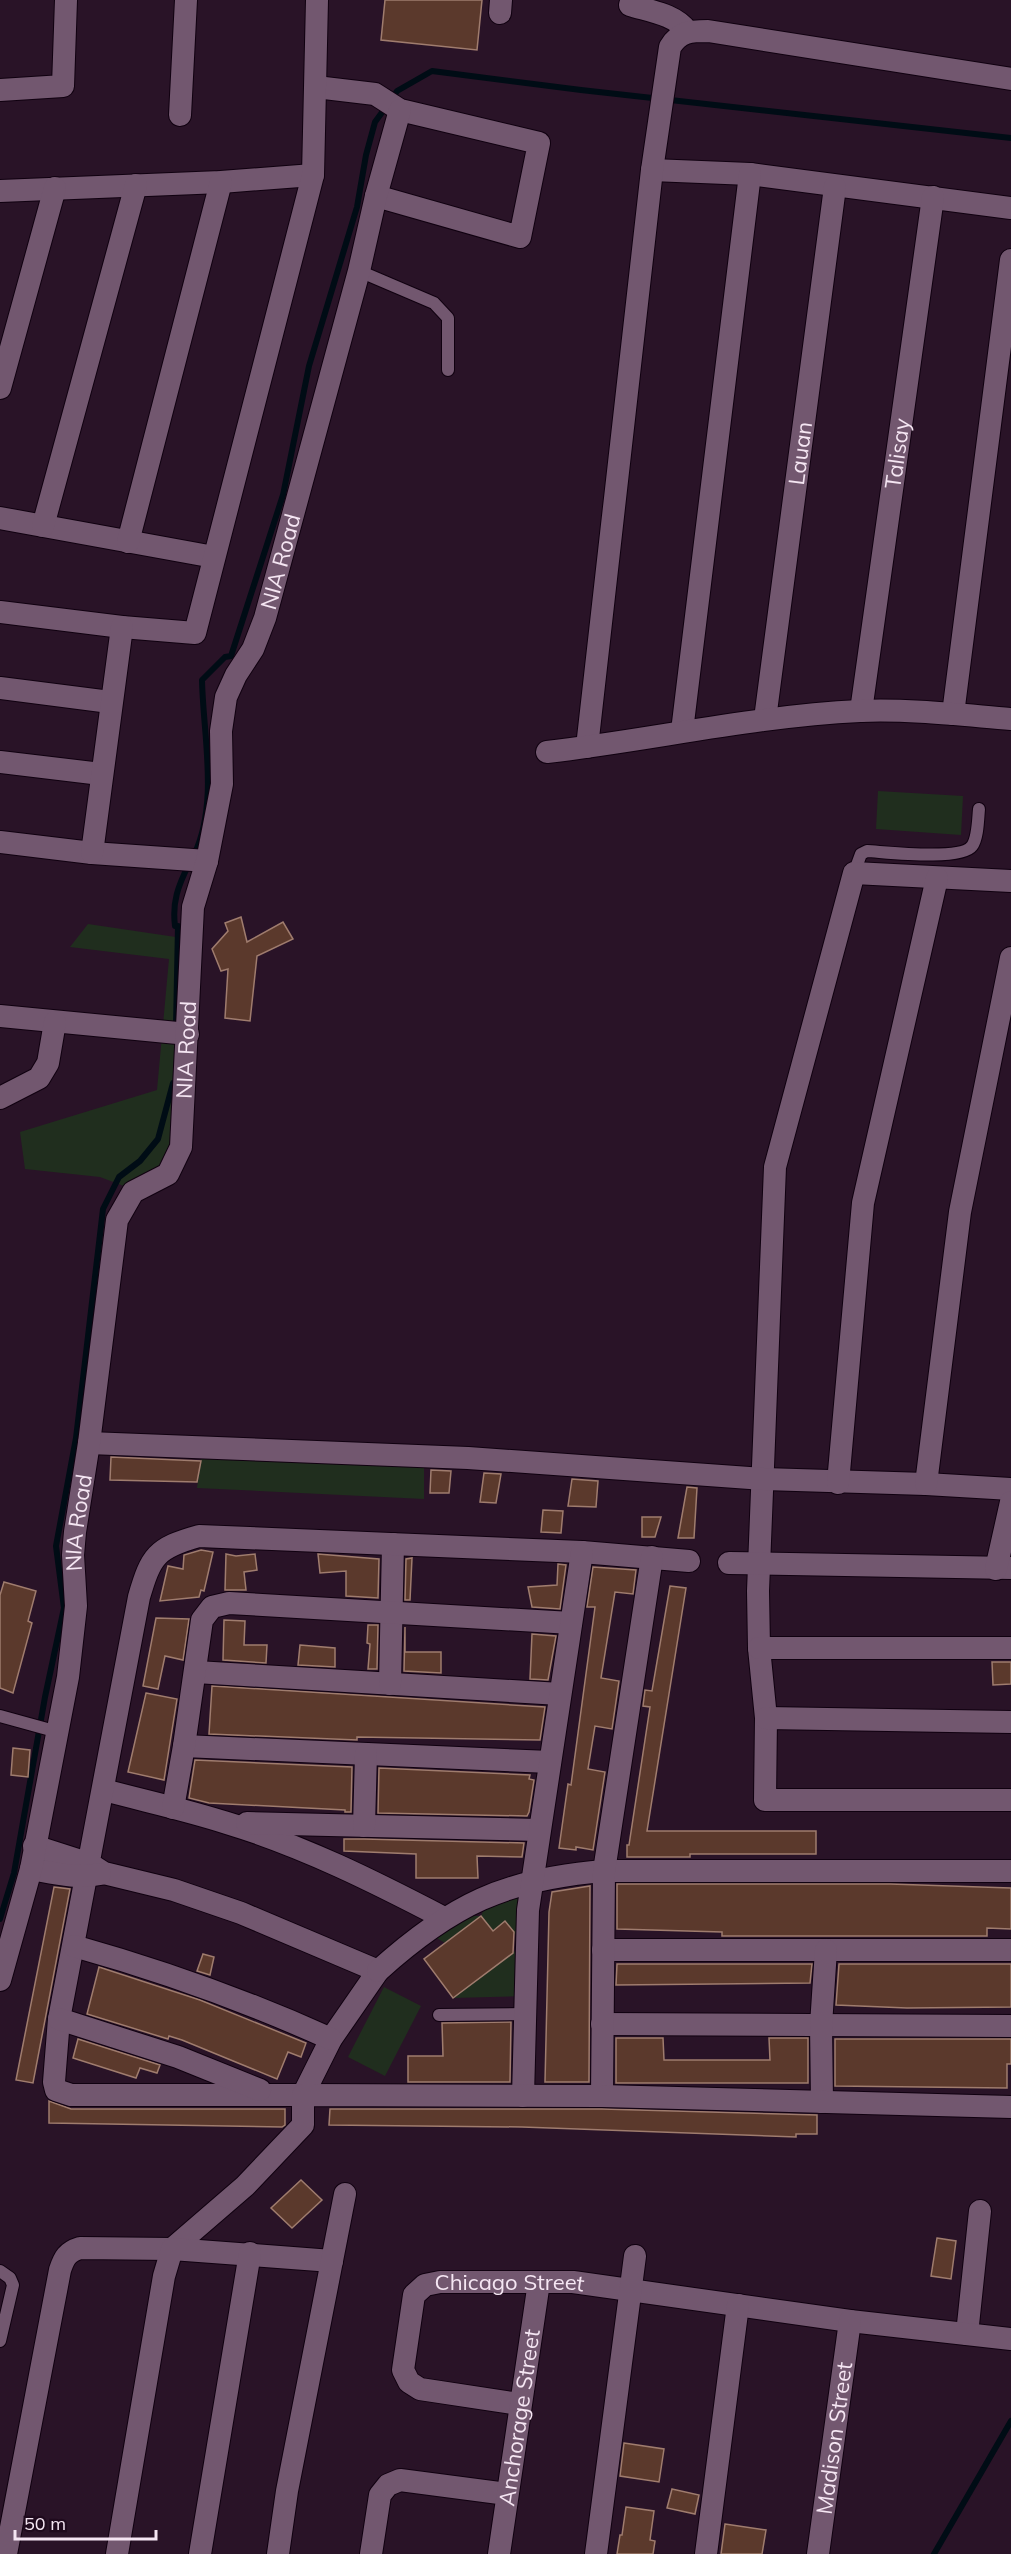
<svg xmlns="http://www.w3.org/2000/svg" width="1011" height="2554" font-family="Mulish,sans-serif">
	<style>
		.green { fill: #202e1e }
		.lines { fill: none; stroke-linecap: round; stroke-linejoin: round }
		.stream { stroke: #000c15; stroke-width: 6 }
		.building { fill: #5b392c; stroke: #9f7c6e; stroke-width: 1.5 }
		.lane-casing { stroke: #100110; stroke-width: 14 }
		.street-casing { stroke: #100110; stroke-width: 24 }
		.lane { stroke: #72576f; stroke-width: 12 }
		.street { stroke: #72576f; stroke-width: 22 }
		.labels { text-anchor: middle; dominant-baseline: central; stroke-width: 4.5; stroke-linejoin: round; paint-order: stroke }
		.street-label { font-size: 22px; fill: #f5e6f3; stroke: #1f0a1d }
	</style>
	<rect width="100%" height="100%" fill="#291327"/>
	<g class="green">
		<path d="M878,791L963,796L961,835L876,829Z"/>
		<path d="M88,924L196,940L176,1154L137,1191L100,1177L25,1169L20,1132L157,1090L169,959L70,947Z"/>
		<path d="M202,1452L424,1458V1499L197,1488Z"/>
		<path d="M532,1887L531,1996L453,1998L523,1945L506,1922L493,1931L481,1916L445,1943L433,1936L465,1916H481L487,1902Z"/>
		<path d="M384,1987L421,2006L385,2076L348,2057Z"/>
	</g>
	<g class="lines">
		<g class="stream">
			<path d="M392,99L397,91L432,71L581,90L1011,138"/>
			<path d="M194,855C219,803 203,735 202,680L225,657L231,656L283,495L309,366L357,207L366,155L375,122L386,107"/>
			<path d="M176,1026L178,926H175C172,902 178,886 189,864"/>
			<path d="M0,1919L14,1873L45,1697L64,1608L56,1546L76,1438L103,1209L119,1177L140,1161L158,1139L173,1083"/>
			<path d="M934,2554L1011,2421"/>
		</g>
	</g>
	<g class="building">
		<path d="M385,0H482L477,50L381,40Z"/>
		<path d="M241,917L247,942L283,922L293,939L257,956L250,1021L225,1018L228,969L221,971L212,949L228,931L225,923Z"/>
		<path d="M111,1457L201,1461L197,1482L110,1480Z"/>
		<path d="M431,1470L451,1471L449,1493H430Z"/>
		<path d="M484,1473L501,1474L496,1503L480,1502Z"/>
		<path d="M572,1479L598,1481L596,1507L568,1506Z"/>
		<path d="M687,1487L697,1488L694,1538H678Z"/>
		<path d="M543,1510L563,1511L561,1533L541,1532Z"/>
		<path d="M642,1517H661L655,1537H642Z"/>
		<path d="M201,1550L213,1552L204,1591L201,1590L199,1597L160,1601L168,1566L183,1569L184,1555Z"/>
		<path d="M226,1554L236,1556L255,1554L257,1570L244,1572L246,1590H225Z"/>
		<path d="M318,1554L379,1559L378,1598L346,1596V1571L320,1573Z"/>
		<path d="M412,1558L410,1600H405L406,1559Z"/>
		<path d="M558,1564L566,1565L560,1609L532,1607L528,1587L557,1585Z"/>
		<path d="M593,1567L636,1570L633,1594L615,1592L601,1678L619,1681L612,1729L595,1726L588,1769L605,1772L593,1850L576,1847V1850L559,1848L568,1784L571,1785L595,1607H587Z"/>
		<path d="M4,1582L36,1591L28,1621L32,1623L13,1693L0,1688V1595Z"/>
		<path d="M670,1586L686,1588L647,1831H816V1854H690V1857H627V1845H629L650,1707L643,1706L645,1690L652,1691Z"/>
		<path d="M156,1618L189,1619L183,1660L165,1656L158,1689L143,1686Z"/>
		<path d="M224,1620L245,1621L244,1645H267L266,1663L223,1660Z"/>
		<path d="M368,1625H378L377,1669H368L370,1644L367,1643Z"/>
		<path d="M405,1627V1652H441V1673L404,1671Z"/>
		<path d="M532,1634L556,1636L548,1680L530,1679Z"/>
		<path d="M300,1645L335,1648V1667L298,1665Z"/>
		<path d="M992,1662H1011V1684L993,1685Z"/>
		<path d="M212,1686L389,1697L545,1707L540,1740L357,1737V1740L209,1734Z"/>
		<path d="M146,1693L177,1699L164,1780L128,1772Z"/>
		<path d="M13,1748L30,1750L28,1777L11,1775Z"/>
		<path d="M195,1760L352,1767L351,1812H345V1810L209,1803L189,1798Z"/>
		<path d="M379,1768L530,1775L529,1779L534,1780L529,1812L527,1816L378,1813Z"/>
		<path d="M344,1839H364L524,1843L522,1857L477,1856L478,1878H416V1854L344,1851Z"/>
		<path d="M617,1884H890L1011,1888V1929L987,1928V1936H722V1932L617,1929Z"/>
		<path d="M590,1886L589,2082H545L549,1912L552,1892Z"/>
		<path d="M54,1887L70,1889L33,2083L16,2080Z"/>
		<path d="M481,1916L493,1931L505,1921L514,1932L513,1953L453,1998L424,1959Z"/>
		<path d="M203,1954L214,1957L210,1975L197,1971Z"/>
		<path d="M617,1964H812L810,1983L616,1985Z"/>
		<path d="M839,1964H1011V2007L907,2008L836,2005Z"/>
		<path d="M99,1967L200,2000L306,2043L301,2057L288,2052L277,2079L182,2040L169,2036L168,2039L87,2014Z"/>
		<path d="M511,2022L510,2082H408V2056H443L442,2023Z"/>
		<path d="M616,2038H663L664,2060H770L769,2038H808V2083H616Z"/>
		<path d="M78,2039L160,2065L157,2073L140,2068L136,2078L73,2058Z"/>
		<path d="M835,2039H1011V2064H1007V2088L835,2086Z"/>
		<path d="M49,2101L71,2109H285V2125L282,2127L49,2123Z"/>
		<path d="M330,2109H602L817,2115V2134H796V2137L522,2127L329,2125Z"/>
		<path d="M301,2180L322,2200L292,2228L271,2208Z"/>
		<path d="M937,2238L956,2241L951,2279L931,2276Z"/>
		<path d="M624,2443L664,2449L659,2482L620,2476Z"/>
		<path d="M672,2489L699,2495L695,2514L667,2508Z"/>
		<path d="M626,2507L654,2511L650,2540L655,2541L653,2554H617L620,2535H622Z"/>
		<path d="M725,2524L766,2530L762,2554H721Z"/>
	</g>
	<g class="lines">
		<g class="lane-casing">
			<g id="lane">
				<path d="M359,271L434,303L448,318V370"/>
				<path d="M854,873L861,854L867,851C886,852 961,861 972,846C978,838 978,819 979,809"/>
				<path d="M0,1716L58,1732"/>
				<path d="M439,2015L525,2014"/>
				<path d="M0,2271L10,2278L13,2285L0,2341"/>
			</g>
		</g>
		<g class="street-casing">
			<g id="street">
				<path d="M630,5C649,11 675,14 687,31"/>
				<path d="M500,13L501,0"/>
				<path d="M316,87L375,94L400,110L539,143L520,237L376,196"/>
				<path d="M0,90L63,86L66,0"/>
				<path d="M180,115L186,0"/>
				<path d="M652,170L750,174L1011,208"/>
				<path d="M0,191L221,182L313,175"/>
				<path d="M0,388L55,188"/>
				<path d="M0,518L214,557"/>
				<path d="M43,526L136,185"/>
				<path d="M128,542L221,182"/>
				<path d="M0,612L122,627L195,633L313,175L317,0"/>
				<path d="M0,688L110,702"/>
				<path id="s1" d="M861,711L933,197"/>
				<path d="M953,714L1011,260"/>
				<path id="s2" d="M765,719L835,187"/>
				<path d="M682,731L750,174"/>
				<path d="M587,747L652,170L670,47C680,31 690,31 708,31L1011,79"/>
				<path d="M547,752C651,740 754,716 860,711C910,709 961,715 1011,719"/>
				<path d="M0,762L101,774"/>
				<path d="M0,842L92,853L207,861"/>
				<path d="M92,853L122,627"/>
				<path d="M1011,881L854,873L775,1167L758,1591L759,1648L766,1718L765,1800H1011"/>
				<path d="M0,1016L188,1034"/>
				<path d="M0,1098L39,1078L48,1063L55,1022"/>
				<path d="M89,1443L468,1458L764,1479L926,1484L1011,1489"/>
				<path d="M838,1483L863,1203L937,878"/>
				<path d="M926,1484L960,1212L1011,958"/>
				<path d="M729,1563L1011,1568"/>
				<path d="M996,1569L1011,1502"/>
				<path d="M759,1648H1011"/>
				<path d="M196,1672L560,1694"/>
				<path d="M390,1684L393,1544"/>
				<path d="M766,1718L1011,1722"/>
				<path d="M184,1746L550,1762"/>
				<path d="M104,1790C145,1801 187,1810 227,1823C303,1846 375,1882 444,1918"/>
				<path d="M173,1808L184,1746L202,1620L212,1607L229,1603L571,1623"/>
				<path d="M247,1823L539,1830"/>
				<path d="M364,1826L366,1754"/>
				<path d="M34,1846L90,1864L104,1873L174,1890L241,1913L378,1971L331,2039L303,2095H71L56,2090L54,2082L59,2019L139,1597C151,1556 156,1548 199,1536L582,1552L689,1561"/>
				<path d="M31,1869C54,1873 77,1879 100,1874"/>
				<path d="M74,1946C163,1971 247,2001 331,2039"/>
				<path d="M603,1950H1011"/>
				<path d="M378,1971C451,1905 505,1879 604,1871H1011"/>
				<path id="s3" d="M0,1980L31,1869L68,1677L76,1606L73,1555L75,1532L89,1443L117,1220L133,1192L168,1174L181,1147L193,907L207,861L222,784L221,731L226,697L236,675L253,649L265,618L359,271L376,196L400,110"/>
				<path d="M59,2019L178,2057L260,2090"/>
				<path d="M602,2024L1011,2026"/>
				<path d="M523,2096L528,1910L582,1552"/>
				<path d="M602,2096L604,1871L652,1557"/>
				<path d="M822,2102L821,2025L826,1950"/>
				<path d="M967,2334L980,2211"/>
				<path id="s4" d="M519,2404L420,2389L409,2382L403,2370L414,2295L425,2285L440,2282H573L850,2321L1011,2339"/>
				<path d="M6,2554L60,2270C64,2258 67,2252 80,2248L172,2249L245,2186L303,2125V2095L602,2096L1011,2107"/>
				<path d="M117,2554L164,2276L172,2249L332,2261"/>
				<path d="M200,2554L250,2253"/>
				<path d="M278,2554L287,2491L345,2194"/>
				<path d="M371,2554L380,2495L388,2485L400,2480L507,2494"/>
				<path id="s5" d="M499,2554L539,2282"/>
				<path d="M596,2554L635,2256"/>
				<path d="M706,2554L738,2305"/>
				<path id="s6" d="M818,2554L850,2321"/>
			</g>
		</g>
		<use href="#lane" class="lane"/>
		<use href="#street" class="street"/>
	</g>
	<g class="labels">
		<g class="street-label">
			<text stroke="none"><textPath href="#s2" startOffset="268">Lauan</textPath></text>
			<text stroke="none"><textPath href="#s1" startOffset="260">Talisay</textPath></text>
			<text stroke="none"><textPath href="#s3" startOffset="1474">NIA Road</textPath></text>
			<text stroke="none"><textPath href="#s3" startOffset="970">NIA Road</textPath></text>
			<text stroke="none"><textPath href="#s3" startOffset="466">NIA Road</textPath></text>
			<text stroke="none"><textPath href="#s4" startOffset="302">Chicago Street</textPath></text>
			<text stroke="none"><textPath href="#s5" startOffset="138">Anchorage Street</textPath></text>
			<text stroke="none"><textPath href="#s6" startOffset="117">Madison Street</textPath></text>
		</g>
	</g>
	<path d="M15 2530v9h141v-9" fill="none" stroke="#f5e6f3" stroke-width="3"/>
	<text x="24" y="2530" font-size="18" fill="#f5e6f3" stroke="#1f0a1d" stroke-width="4.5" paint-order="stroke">50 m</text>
</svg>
